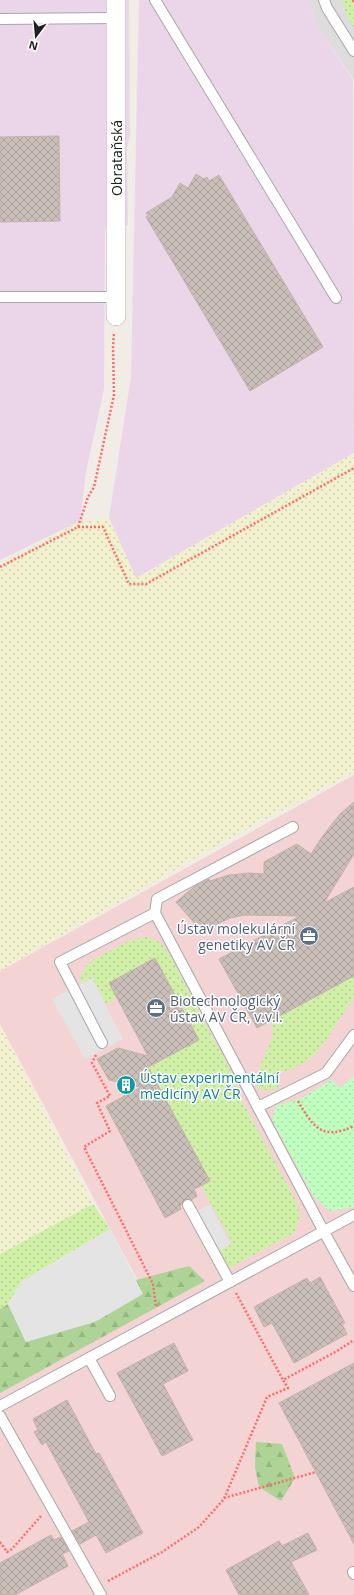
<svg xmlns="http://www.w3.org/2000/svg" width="354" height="1595" font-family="'Open Sans',sans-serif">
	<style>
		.residential { fill: #dedcdd }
		.commercial { fill: #f3d3d4 }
		.industrial { fill: #ebd6e9 }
		.farmland { fill: url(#farmland-dots) }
		.grass { fill: url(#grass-dots) }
		.forest { fill: url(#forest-firs) }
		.park { fill: url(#park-dots) }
		.parking { fill: #e4e4e4 }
		.building { fill: url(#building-cross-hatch); stroke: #c4b1a6 }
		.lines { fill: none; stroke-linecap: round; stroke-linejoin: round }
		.lane-casing { stroke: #a7a7a7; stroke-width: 12 }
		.street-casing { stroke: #a7a7a7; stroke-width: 20 }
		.path { stroke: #ff6c68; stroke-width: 2.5; stroke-dasharray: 2 2; stroke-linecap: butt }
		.lane { stroke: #fff; stroke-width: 10 }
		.street { stroke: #fff; stroke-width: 19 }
		.labels { text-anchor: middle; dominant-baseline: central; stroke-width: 3; stroke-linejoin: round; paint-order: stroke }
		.street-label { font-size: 14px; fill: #202020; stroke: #fff }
		.service-label { font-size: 14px; fill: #4e5e75; stroke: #fff; text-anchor: end }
		.culture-label { font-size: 14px; fill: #0d838f; stroke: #fff; text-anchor: start }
	</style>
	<defs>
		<pattern id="farmland-dots" width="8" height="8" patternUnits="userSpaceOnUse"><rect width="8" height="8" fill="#f1f1cf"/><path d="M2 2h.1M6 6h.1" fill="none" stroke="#ceceb1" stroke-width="1.8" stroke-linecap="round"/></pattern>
		<pattern id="grass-dots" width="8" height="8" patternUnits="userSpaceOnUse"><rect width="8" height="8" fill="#d0f0a7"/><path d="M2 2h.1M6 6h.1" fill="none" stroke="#b2ce8f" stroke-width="1.8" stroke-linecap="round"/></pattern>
		<pattern id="forest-firs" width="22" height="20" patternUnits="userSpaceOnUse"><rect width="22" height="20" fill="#add496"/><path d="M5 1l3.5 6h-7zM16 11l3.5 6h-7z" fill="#95b681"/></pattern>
		<pattern id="park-dots" width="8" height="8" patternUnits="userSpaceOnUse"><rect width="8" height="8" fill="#bffebf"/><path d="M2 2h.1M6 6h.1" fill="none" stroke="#a4d9a4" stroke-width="1.8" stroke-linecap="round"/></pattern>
		<pattern id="building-cross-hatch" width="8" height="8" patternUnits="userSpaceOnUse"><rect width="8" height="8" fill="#c9beb8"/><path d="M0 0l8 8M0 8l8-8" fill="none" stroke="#aca39e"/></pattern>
	</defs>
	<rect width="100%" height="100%" fill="#f1ece5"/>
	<path class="residential" d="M309,0H354V80L317,26Z"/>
	<path class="commercial" d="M354,775V1595H0V1380L149,1301L0,1024V971Z"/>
	<g class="industrial">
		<path d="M0,0H129L130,136L127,147L128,225L105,228L104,389L86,472L80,521L0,560Z"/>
		<path d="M139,0H309L317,26L353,80L354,453L136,578L109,518L131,377Z"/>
	</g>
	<g class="farmland">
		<path d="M354,453V772L216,846L0,971V564L80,521L109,518L136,578Z"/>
		<path d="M0,1025L93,1204L0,1254Z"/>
	</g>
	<g class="grass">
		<path d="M342,0H354V29L347,15Z"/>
		<path d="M147,937L160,942L168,952L237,1083L234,1086L297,1203L300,1217L294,1233L229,1268L220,1250L233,1244L201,1185L209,1181L156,1080L140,1089L131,1072L149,1058L153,1065L199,1040L154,958L109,983L117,998L106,1004L92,978L80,984L81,976L86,966L94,959L128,941Z"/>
		<path d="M354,976V997L328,1037L314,1055L300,1065L278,1074L280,1085L276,1089L264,1090L257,1088L254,1081L273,1035L271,1020Z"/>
		<path d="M93,1204L110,1229L22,1281L8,1304L0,1309V1254Z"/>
	</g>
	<g class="forest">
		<path d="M189,1266L205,1281L0,1393V1309L8,1304L26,1342L136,1280Z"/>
		<path d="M256,1442L282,1444L295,1478L281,1501L259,1487L255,1467Z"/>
	</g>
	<path class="park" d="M354,1076V1207L330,1211L314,1197L272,1120L276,1106L300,1099L331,1080L340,1088Z"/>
	<g class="parking">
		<path d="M92,978L123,1039L85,1059L52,999Z"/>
		<path d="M210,1205L231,1244L215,1253L193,1213Z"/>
		<path d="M110,1229L143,1294L95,1322L26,1342L8,1304L22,1281Z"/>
	</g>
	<g class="building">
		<path d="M59,136L60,221L0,222V137Z"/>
		<path d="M196,174L204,179L207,177L209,181L219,175L323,347L250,391L146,217L148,216L146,213L172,197L180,183L188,188Z"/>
		<path d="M354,802V854L324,903L354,887V976L257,1028L219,959L300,916L245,915L230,918L213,926L204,934L176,902L194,887L209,879L210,881L229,875L249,873L264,874V862L297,844L311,854L322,837L340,814Z"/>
		<path d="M155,958L199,1040L148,1067L210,1181L194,1189L197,1196L191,1200H185L180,1206L181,1209L165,1218L106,1106L141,1087L109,1080L97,1059L118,1048L148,1056L109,983Z"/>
		<path d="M320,1277L345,1323L342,1324L347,1334L294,1363L272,1323L264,1327L254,1307L307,1278L310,1283Z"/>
		<path d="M174,1343L188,1371L163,1384L193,1440L162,1456L117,1373Z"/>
		<path d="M354,1363V1544L279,1403Z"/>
		<path d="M67,1400L96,1454L99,1453L143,1533L106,1553L96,1535L80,1544L72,1531L89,1522L46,1442L42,1445L34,1432L38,1430L33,1419Z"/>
		<path d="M308,1533L317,1550L291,1562L309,1595H239L226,1570L279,1541L282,1546Z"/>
		<path d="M51,1535L54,1540L61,1537L69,1551L62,1554L68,1566L15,1595H0V1563Z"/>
	</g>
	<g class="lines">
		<g class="lane-casing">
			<g id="lane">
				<path d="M155,0L336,298"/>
				<path d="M324,0L327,8L354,51"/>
				<path d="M0,19L115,18"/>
				<path d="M0,297H116"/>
				<path d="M155,913L157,899L293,827"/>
				<path d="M102,1043L60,962L155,913L324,1232L354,1286"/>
				<path d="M258,1107L326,1073L354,1035"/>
				<path d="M188,1205L230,1282"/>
				<path d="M89,1358L110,1396"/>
				<path d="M0,1406L354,1215"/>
				<path d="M0,1416L101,1595"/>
				<path d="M353,1572L354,1574"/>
			</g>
		</g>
		<g class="street-casing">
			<path id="street" d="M116,0V316"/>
		</g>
		<g class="path">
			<path d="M353,0L354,3"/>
			<path d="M78,527H103L129,584H146L354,468"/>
			<path d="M0,567L78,527L88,497L94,487L114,395L113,346L114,333"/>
			<path d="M96,1055L92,1063L110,1096L97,1103L110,1131L84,1147L153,1284L156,1307"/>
			<path d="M298,1101C313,1127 322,1141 354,1126"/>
			<path d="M236,1293L283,1380"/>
			<path d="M224,1498L316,1472"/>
			<path d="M0,1542L7,1552L12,1549L41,1516"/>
			<path d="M108,1581L162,1552L199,1527L224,1499L267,1397L288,1388L283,1380L337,1351L354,1340"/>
		</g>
		<use href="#lane" class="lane"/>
		<use href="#street" class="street"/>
	</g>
	<defs>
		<g id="office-disc" transform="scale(1)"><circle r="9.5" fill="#5c6f8a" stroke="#fff"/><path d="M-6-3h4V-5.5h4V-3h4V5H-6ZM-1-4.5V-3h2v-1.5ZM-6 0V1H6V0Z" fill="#fff"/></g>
		<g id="building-disc" transform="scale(1)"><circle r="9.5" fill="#0f9aa8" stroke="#fff"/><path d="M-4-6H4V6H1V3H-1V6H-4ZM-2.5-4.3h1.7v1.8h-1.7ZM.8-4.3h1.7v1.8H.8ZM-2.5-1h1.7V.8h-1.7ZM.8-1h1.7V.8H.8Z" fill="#fff"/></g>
	</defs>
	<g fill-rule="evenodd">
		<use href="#office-disc" x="309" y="936"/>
		<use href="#office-disc" x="156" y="1008"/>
		<use href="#building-disc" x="126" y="1085"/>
	</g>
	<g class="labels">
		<g class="street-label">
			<text transform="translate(116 158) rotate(-90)">Obrataňská</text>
		</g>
		<g class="service-label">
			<text x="295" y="928">Ústav molekulární<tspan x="295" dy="16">genetiky AV ČR</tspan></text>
			<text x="170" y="1000" text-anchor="start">Biotechnologický<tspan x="170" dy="16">ústav AV ČR, v.v.i.</tspan></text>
		</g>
		<g class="culture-label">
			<text x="140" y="1077">Ústav experimentální<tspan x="140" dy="16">medicíny AV ČR</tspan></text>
		</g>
	</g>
	<g transform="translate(36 36) rotate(196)" stroke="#ffffff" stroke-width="3" paint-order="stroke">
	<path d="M0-3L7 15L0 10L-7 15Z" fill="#202020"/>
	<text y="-6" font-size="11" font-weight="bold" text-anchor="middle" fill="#202020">N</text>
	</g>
</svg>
